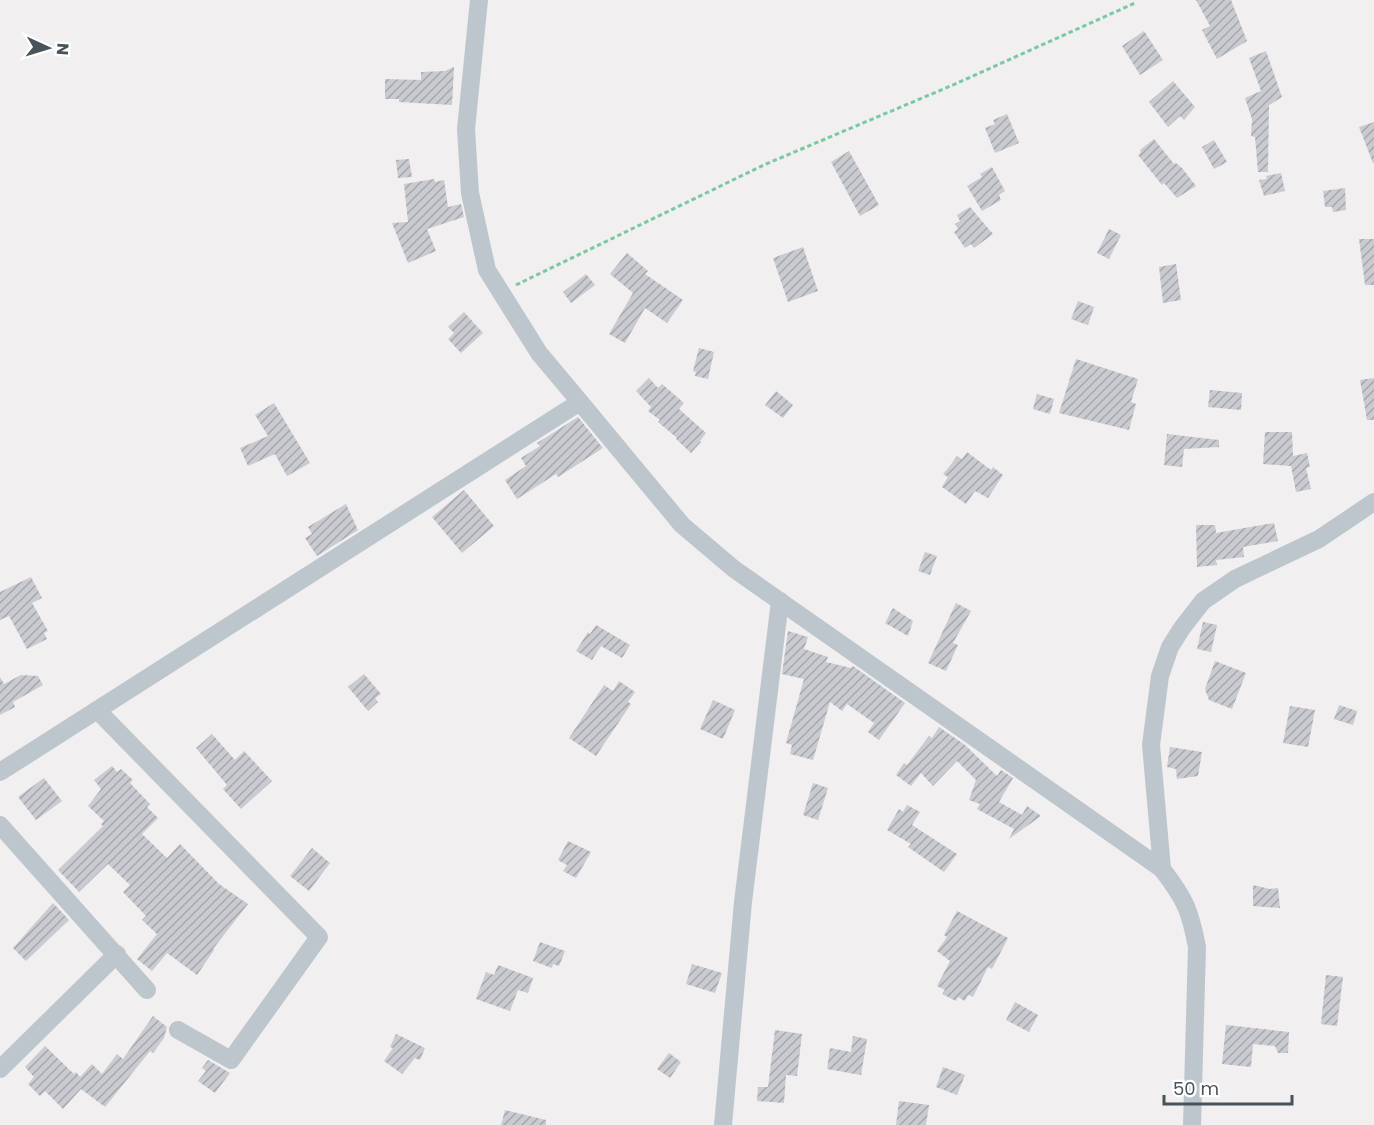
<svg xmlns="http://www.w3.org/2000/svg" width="1374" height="1125" font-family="Poppins,sans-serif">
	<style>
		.building { fill: url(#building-hatch) }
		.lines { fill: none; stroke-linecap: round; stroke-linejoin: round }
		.path { stroke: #79c9a3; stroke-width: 3; stroke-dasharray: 4.5 3; stroke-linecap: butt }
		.minor { stroke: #bec6cd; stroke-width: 18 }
	</style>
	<defs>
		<pattern id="building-hatch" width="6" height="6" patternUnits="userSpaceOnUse" patternTransform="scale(1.5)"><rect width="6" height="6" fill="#c9cbd1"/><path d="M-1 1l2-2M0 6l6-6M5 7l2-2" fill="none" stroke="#a5a7ad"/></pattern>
	</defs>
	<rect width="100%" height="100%" fill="#f1efef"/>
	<g class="building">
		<path d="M1196,0H1231L1247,41L1217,59L1202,30L1210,26Z"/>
		<path d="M1144,31L1163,60L1140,75L1122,46Z"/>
		<path d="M1266,51L1282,97L1269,105L1268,172H1258L1255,137L1251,136L1252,119L1245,98L1261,91L1249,58Z"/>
		<path d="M454,67L452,105L399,102V99H385V79L421,80V72L445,71Z"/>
		<path d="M1173,81L1195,107L1184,120L1180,116L1168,127L1149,102Z"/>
		<path d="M1007,114L1019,143L995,153L985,128L995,124L993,120Z"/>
		<path d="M1374,122V163H1373L1359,127Z"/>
		<path d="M1154,139L1174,164L1176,163L1182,168L1196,186L1177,198L1164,183L1162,185L1138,155L1141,152L1140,150Z"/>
		<path d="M1214,140L1227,162L1214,169L1202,147Z"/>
		<path d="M849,151L879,205L860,216L831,162Z"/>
		<path d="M409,159L412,177L398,178L396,160Z"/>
		<path d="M992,167L1005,191L999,195L1001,200L982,211L967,186L982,177L980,174Z"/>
		<path d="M1281,173L1285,191L1264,196L1259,180L1267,179L1266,176Z"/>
		<path d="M434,179L435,182L444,180L448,207L461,204L464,217L427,229L436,251L408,263L392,223L408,222L404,184Z"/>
		<path d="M1345,188L1346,210L1333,212L1332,207H1325L1323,191Z"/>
		<path d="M970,207L993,234L974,248L971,244L965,248L954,232L958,229L955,224L960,221L957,215Z"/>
		<path d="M1109,229L1121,235L1109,259L1097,253Z"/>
		<path d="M1359,239H1374V285H1365Z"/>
		<path d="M803,247L818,291L788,302L773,258Z"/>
		<path d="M627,253L648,271L645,274L683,300L667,323L645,308L625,343L609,334L633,293L610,274Z"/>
		<path d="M1176,264L1181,300L1163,303L1159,267Z"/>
		<path d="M586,274L595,285L571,303L563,292Z"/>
		<path d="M1078,301L1094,307L1088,325L1071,319Z"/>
		<path d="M464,312L483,333L461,353L448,339L454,333L448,327Z"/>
		<path d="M699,348L714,352L708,379L695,376L696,372L693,371Z"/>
		<path d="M1076,359L1138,379L1131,402L1136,404L1129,430L1059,413Z"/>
		<path d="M649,378L658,388L662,384L684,403L679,409L706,433L700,441L701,442L691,453L676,439L677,438L658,422L660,420L648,411L651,407L636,391Z"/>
		<path d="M1374,378V420H1367L1360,380Z"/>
		<path d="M1210,390L1242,393L1241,410L1208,407Z"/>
		<path d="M776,391L793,405L783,418L765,405Z"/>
		<path d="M1037,394L1054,399L1050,414L1033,409Z"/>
		<path d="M274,403L310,463L287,476L275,454L248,466L240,448L268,436L255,415Z"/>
		<path d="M578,417L603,448L558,477L556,474L517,499L505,480L526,466L521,458L540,446L537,443Z"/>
		<path d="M1265,432H1292L1293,456L1307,453L1310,467L1306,468L1311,489L1296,492L1291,466L1263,464Z"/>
		<path d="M1167,434L1219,440V447L1184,449L1182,467L1164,465Z"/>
		<path d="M967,452L991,470L993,467L1003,475L988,498L975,491L966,504L942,487L948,477L943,474L949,467L957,456L962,459Z"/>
		<path d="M464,490L494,526L462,553L432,517Z"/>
		<path d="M346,504L358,530L317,556L305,538L312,534L308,527Z"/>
		<path d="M1274,523L1278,541L1243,547L1244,557L1216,560L1217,565L1197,567L1196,525H1215L1216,533Z"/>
		<path d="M925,552L937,556L930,575L918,571Z"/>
		<path d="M31,577L42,598L32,603L48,631L44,633L47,639L27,649L9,616L0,620V592Z"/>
		<path d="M956,603L971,611L953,643L958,645L946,671L928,663Z"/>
		<path d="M893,608L913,621L908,636L885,623Z"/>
		<path d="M1203,622L1217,625L1211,652L1197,649Z"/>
		<path d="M596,625L630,645L622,658L601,646L592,660L576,651L588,632L590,634Z"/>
		<path d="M788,631L808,637L804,649L828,657L826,662L851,668L853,666L905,703L879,740L868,732L874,723L847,704L842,711L830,702L813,760L790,754L792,745L786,743L804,679L782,674Z"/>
		<path d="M1215,661L1246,673L1232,709L1209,700L1205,689Z"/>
		<path d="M364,674L381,694L375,698L378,702L368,711L348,687Z"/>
		<path d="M21,675L38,676L43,685L13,702L15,707L0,715V677L4,684Z"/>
		<path d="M619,681L635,692L628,702L631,704L596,756L569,738L604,685L613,691Z"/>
		<path d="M713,700L735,710L723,739L700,729Z"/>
		<path d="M1339,705L1357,711L1353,725L1334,719Z"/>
		<path d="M1290,706L1315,710L1308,747L1283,743Z"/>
		<path d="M939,727L965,745L997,776L1001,770L1013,778L999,802L1022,815L1027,806L1041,816L1009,839L1014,829L977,809L980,804L969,800L976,780L957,761L933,786L921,773L911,786L896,775L904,763L907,765L929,736L932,738Z"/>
		<path d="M212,734L235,760L244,751L272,781L241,809L223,789L227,785L196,748Z"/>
		<path d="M1170,747L1202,752L1198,776L1177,779L1176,769L1167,767Z"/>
		<path d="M112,766L117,772L121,769L133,780L130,783L150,804L147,807L158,818L142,834L167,858L180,844L219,884L248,904L213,949L214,950L197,975L167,953L152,971L137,959L157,934L142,920L146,916L123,892L130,885L108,864L79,892L58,870L103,826L101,824L104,821L88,806L101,789L94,780Z"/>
		<path d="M44,778L62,801L36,820L18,797Z"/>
		<path d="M813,783L828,788L818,820L803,815Z"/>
		<path d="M907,805L920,812L912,825L957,854L944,872L908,847L911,844L887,830L899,809L903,812Z"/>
		<path d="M568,841L591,852L576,878L563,871L567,865L558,860Z"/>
		<path d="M312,848L330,863L309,891L290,876Z"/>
		<path d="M1253,885L1270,889L1278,888L1280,908L1253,906Z"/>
		<path d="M53,903L69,920L26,961L13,948Z"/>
		<path d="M957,911L1008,938L992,969L988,967L973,997L968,995L965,1001L958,997L956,1001L942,994L945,990L937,986L950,961L937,951L947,937L944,935Z"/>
		<path d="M540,942L565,951L559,966L553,964L552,968L533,961Z"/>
		<path d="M692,964L722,973L715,993L686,984Z"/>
		<path d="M498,965L533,978L528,993L518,990L510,1011L476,999L486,972L494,975Z"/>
		<path d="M1326,975L1343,977L1337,1026L1321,1024Z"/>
		<path d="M1015,1002L1038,1015L1029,1032L1006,1020Z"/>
		<path d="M153,1016L167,1027L164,1038L153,1053L150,1051L105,1107L81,1089L63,1109L45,1091L40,1096L28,1084L34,1077L25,1067L45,1046L74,1074L76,1072L80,1077L92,1064L102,1074L117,1054L123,1059Z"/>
		<path d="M1226,1025L1289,1032L1288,1053H1278L1275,1046L1253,1044L1251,1067L1222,1064Z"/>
		<path d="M775,1030L802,1034L797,1076L786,1075L784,1103L757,1101L758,1087H768Z"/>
		<path d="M396,1034L425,1048L420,1060L415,1058L402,1074L384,1061L393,1048L390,1047Z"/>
		<path d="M853,1036L867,1039L861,1075L827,1069L830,1048L851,1052Z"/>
		<path d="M669,1053L681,1062L670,1078L657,1069Z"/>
		<path d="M208,1060L230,1073L215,1093L198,1081L206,1071L202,1068Z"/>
		<path d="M943,1067L965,1075L957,1095L936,1087Z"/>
		<path d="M899,1101L929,1105L926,1125H896Z"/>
		<path d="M505,1110L546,1120V1125H501Z"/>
	</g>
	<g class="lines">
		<path class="path" d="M516,285L766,164L953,85L1135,3"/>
		<g class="minor">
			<path d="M479,0L466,129L470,193L487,270L539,353L580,402L682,525L734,569L1162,869C1185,899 1190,910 1197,947L1192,1125"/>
			<path d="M97,710L319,937L231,1060L178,1030"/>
			<path d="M0,772L580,402"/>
			<path d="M0,825L147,990"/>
			<path d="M1162,869L1151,745L1160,676L1170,647L1182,628L1203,601L1235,579L1319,539L1374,502"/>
			<path d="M0,1069L117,954"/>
			<path d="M723,1125L743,902L780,601"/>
		</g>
	</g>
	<g transform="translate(48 48) rotate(94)" stroke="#ffffff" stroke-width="4.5" paint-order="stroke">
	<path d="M0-4.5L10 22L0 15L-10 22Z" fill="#48525b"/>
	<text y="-9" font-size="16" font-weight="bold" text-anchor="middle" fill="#48525b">N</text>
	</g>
	<path d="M1164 1095v9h128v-9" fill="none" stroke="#48525b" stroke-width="3"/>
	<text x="1173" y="1095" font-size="18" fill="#48525b" stroke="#ffffff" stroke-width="4.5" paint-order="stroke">50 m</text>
</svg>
